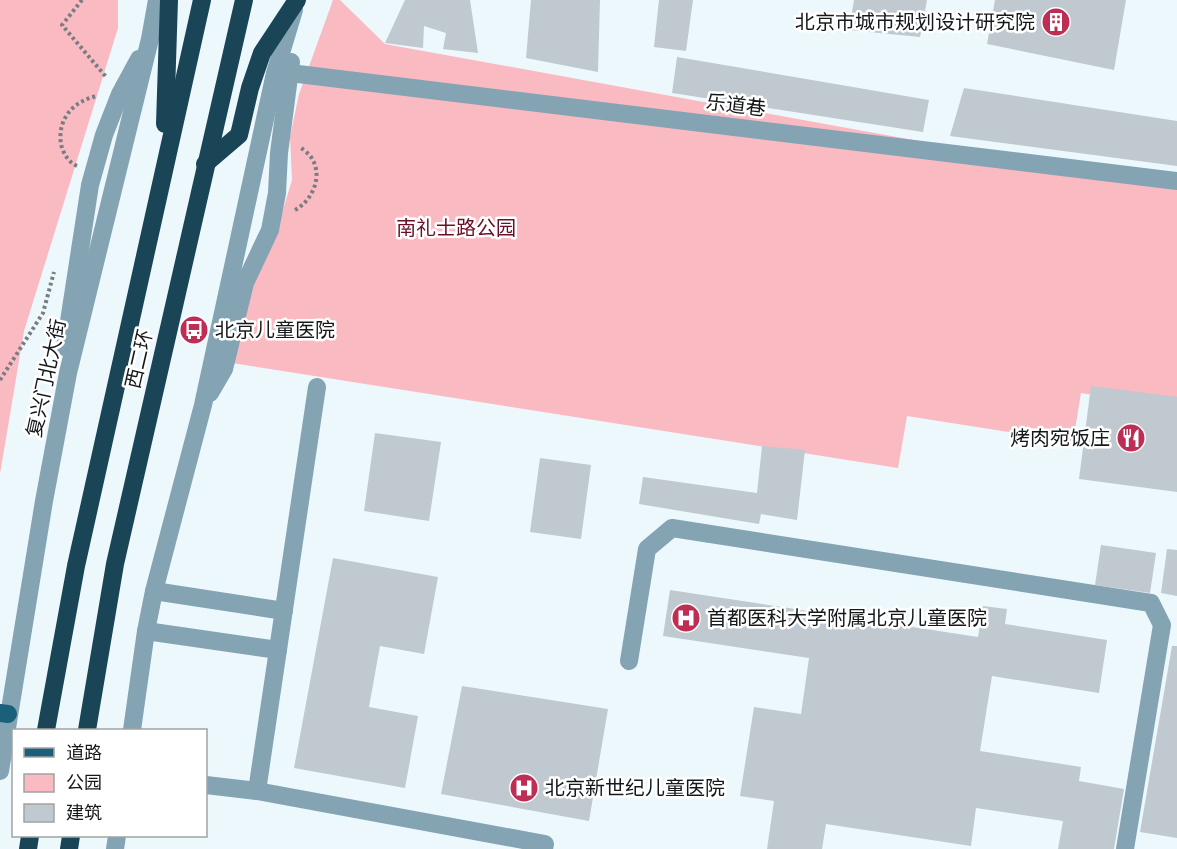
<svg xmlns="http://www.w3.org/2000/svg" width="1177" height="849" font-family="'Space Grotesk','Noto Sans SC',sans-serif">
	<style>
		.green { fill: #fabac2 }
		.building { fill: #bfc9cf }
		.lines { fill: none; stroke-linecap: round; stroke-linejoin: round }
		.path { stroke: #777d81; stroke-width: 4; stroke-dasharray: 3 3; stroke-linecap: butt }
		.minor { stroke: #84a4b4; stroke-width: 18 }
		.major { stroke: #1b607b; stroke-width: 18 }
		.highway { stroke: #1a4557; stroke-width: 18 }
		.labels { text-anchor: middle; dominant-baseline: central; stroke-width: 5; stroke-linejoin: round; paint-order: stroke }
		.poi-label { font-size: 20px; fill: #15181a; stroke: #fff; text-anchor: start }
		.street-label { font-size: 20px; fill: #15181a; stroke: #fff }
		.park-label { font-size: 20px; fill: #6a0f29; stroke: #fff }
	</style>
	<rect width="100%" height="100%" fill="#edf8fd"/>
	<g class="green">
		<path d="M0,0H118V28L24,331L0,474Z"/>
		<path d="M333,0H340L385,44L1177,188V409L1081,393L1073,442L907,416L898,468L232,363L254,281L272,246L292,180L290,137L299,94Z"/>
	</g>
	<g class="building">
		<path d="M405,0H470L478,53L443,49L446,33L424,26L423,48L385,43Z"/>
		<path d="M531,0H600L598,72L526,58Z"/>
		<path d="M659,0H693L686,51L654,47Z"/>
		<path d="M854,0H927L920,37L849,30Z"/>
		<path d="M995,0H1126L1114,70L987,44Z"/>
		<path d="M677,57L929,100L923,132L672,93Z"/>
		<path d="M964,88L1177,121V166L950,136Z"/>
		<path d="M1091,386L1177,397V492L1079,479Z"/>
		<path d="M375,433L441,442L429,521L364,511Z"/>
		<path d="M762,446L805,450L797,520L761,514L759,524L639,504L643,477L757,493Z"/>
		<path d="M540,458L591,465L581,539L530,532Z"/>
		<path d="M1101,545L1156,553L1150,593L1095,585Z"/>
		<path d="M1167,549L1177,550V596L1161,593Z"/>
		<path d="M333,558L438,577L424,654L380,646L369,707L418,716L405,788L294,768Z"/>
		<path d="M670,590L978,637L983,606L1007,609L1005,624L1107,640L1099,693L992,676L980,751L1081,767L1079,781L1124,789L1114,849H1058L1063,821L976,808L971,846L826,824L822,849H767L774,801L740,796L754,707L801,714L809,658L663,636Z"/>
		<path d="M1172,646H1177V838L1140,832Z"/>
		<path d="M462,686L608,709L589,821L441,794Z"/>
	</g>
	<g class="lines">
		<g class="path">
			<path d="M82,0L62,25L107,78"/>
			<path d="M77,166C68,162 63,153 61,144C57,119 74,100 98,96"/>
			<path d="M295,210C312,201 324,176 311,157C309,154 304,150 301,148"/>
			<path d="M0,380L43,313L54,272"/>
		</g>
		<g class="minor">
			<path d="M290,73L1177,181"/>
			<path d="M65,347L90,185L104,135L120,94L139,59"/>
			<path d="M210,393L224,369L245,283L270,230L277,193L279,153L291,62"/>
			<path d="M154,591L284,611"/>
			<path d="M146,631L278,650"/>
			<path d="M629,661L647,549L672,528L1151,603L1162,625L1125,849"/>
			<path d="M132,730L146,631L154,591L203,405L275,73L294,10"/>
			<path d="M0,771L44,501L68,373L150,39L157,0"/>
			<path d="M206,785L257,791L545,844L544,849"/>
			<path d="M257,791L317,387"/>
			<path d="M115,849L117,836"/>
		</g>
		<path class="major" d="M0,713L8,714"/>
		<g class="highway">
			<path d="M165,124L169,0"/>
			<path d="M205,164L239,135L250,88L262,53L297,0"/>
			<path d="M46,730L76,566L202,0"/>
			<path d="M87,730L115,564L244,0"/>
			<path d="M28,849L30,836"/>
			<path d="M69,849L71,836"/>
		</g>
	</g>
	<defs>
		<g id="building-disc" transform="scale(1.5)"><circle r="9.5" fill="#be2e54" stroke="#fff"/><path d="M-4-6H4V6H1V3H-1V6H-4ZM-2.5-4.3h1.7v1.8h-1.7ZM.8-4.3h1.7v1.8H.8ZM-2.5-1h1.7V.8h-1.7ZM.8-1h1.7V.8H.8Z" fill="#fff"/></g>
		<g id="bus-disc" transform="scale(1.5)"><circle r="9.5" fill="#be2e54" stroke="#fff"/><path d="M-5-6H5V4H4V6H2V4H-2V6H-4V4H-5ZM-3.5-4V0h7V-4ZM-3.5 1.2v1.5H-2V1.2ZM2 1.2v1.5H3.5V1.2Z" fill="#fff"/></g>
		<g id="restaurant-disc" transform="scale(1.5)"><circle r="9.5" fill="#be2e54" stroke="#fff"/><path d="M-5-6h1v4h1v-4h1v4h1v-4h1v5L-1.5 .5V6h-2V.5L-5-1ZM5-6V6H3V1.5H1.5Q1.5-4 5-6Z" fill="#fff"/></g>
		<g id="hospital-disc" transform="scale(1.5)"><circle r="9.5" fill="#be2e54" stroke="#fff"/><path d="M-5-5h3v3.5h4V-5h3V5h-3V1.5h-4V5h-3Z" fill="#fff"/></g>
	</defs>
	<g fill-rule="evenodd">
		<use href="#building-disc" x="1056" y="22"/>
		<use href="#bus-disc" x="194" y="330"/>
		<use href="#restaurant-disc" x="1131" y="438"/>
		<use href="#hospital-disc" x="686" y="618"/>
		<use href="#hospital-disc" x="524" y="788"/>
	</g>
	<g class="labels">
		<g class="poi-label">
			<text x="1035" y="22" text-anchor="end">北京市城市规划设计研究院</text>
			<text x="215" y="330">北京儿童医院</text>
			<text x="1110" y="438" text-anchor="end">烤肉宛饭庄</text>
			<text x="707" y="618">首都医科大学附属北京儿童医院</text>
			<text x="545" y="788">北京新世纪儿童医院</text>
		</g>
		<g class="street-label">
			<text transform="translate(736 105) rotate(7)">乐道巷</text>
			<text transform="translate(139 359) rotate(-77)">西二环</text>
			<text transform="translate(46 378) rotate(-78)">复兴门北大街</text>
		</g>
		<g class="park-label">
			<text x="456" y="228">南礼士路公园</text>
		</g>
	</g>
	<rect x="12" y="729" width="195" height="108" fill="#ffffff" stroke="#a1a3a3" stroke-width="1.5"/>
	<rect x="24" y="748" width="30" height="9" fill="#1b607b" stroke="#a1a3a3" stroke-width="1.5"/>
	<text x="66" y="759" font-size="18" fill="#15181a">道路</text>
	<rect x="24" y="774" width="30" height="18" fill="#fabac2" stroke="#a1a3a3" stroke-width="1.5"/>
	<text x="66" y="789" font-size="18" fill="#15181a">公园</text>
	<rect x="24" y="804" width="30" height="18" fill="#bfc9cf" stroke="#a1a3a3" stroke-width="1.5"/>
	<text x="66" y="819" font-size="18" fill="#15181a">建筑</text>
</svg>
